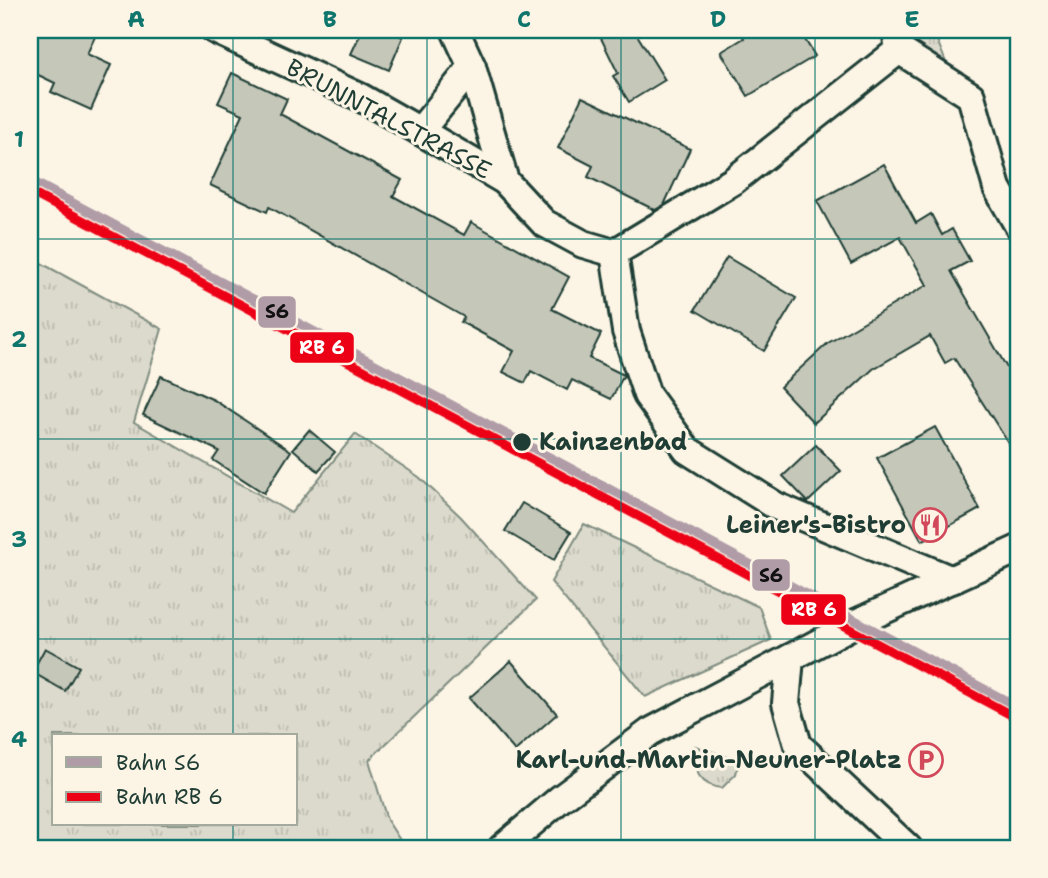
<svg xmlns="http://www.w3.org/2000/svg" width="1048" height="878" font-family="'Shantell Sans',sans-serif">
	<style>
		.grass { fill: url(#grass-tufts); stroke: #7e8c80; stroke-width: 2; fill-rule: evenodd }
		.building { fill: #c5c7b9; stroke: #1f3d34; stroke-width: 2 }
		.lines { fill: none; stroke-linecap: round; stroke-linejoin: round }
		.minor-casing { stroke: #1f3d34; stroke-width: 32 }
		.minor { stroke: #fcf5e5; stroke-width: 26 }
		.rail-1-casing { stroke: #fcf5e5; stroke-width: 14 }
		.rail-2-casing { stroke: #fcf5e5; stroke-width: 14 }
		.rail-1 { stroke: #b09ca7; stroke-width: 9 }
		.rail-2 { stroke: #ec0016; stroke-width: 9 }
		.grid { fill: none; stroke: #0f766e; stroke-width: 2; stroke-opacity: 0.55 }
		.stop-dot { fill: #1f3d34; stroke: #fcf5e5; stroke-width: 2.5 }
		.labels { text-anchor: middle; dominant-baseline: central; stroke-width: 6; stroke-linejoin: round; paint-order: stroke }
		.street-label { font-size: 24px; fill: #1f3d34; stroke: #fcf5e5 }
		.stop-label { font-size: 24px; font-weight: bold; fill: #1f3d34; stroke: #fcf5e5; text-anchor: start }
		.poi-label { font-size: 24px; font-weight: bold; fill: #1f3d34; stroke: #fcf5e5; text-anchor: end }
		.line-badge { stroke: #fcf5e5; stroke-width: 2.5 }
		.badge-label { font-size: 19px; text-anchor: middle; font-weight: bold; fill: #fff }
		.pale-badge-label { font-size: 19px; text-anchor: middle; font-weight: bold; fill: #111 }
		.neatline { fill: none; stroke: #0f766e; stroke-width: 2.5 }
		.grid-label { font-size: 23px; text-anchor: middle; font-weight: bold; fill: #0f766e }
	</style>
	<defs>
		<pattern id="grass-tufts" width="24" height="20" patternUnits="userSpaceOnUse" patternTransform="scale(1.75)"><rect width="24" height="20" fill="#dcdacc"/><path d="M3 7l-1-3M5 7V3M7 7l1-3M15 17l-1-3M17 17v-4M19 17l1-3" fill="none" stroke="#bcbcb0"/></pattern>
	</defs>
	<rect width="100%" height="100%" fill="#fcf5e5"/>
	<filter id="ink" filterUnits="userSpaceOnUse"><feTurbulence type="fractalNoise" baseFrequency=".0143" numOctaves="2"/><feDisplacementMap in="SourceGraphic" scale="14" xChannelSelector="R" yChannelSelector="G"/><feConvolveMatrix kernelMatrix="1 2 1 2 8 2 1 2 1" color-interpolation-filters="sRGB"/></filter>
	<g filter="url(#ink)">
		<g class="grass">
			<path d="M908,30H933L947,65L910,40Z"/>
			<path d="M30,257L162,329L134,422L291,513L355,434L419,477L461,517L536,600L369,760L387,820L405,848H30ZM54,736H296V824H54Z"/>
			<path d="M584,524L759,607L771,640L645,697L551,582Z"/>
			<path d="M695,746L739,761L736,774L722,788C700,786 694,771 692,750Z"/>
		</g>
		<g class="building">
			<path d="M30,30H98L87,54L111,65L91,110L51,92L55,83L30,71Z"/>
			<path d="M362,30H387L403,37L389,70L351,54Z"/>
			<path d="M597,30H634L665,80L629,102L613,76L618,73Z"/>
			<path d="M739,30H799L815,56L748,96L721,52L744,38Z"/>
			<path d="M232,73L287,99L280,114L402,180L393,196L464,235L471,222L569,277L552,309L601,334L589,358L624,375L611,399L572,380L567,390L531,371L525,383L503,372L514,351L461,322L464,317L269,207L267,212L210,185L243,114L218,103Z"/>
			<path d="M582,97L690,149L664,205L655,210L588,177L593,166L558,148Z"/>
			<path d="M884,164L916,223L931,214L942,235L952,229L970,261L951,271L1018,387V458L954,358L945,363L930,336L873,369L814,423L780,387L828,343L927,285L900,237L851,264L817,201Z"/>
			<path d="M727,257L796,298L764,351L695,310Z"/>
			<path d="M161,376L214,400L291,451L264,493L213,460L219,451L143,415Z"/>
			<path d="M935,427L980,509L922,541L877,458Z"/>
			<path d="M309,430L335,452L318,471L293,449Z"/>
			<path d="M816,445L841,471L808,502L783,476Z"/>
			<path d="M522,503L571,532L554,560L505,531Z"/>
			<path d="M45,648L79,667L65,691L32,672Z"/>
			<path d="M511,661L557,714L515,751L469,698Z"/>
		</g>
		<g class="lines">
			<g class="minor-casing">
				<g id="minor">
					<path d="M215,30L360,97L420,131L505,181L544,223L583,244L614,253L733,181L899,50"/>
					<path d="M455,30L472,67L505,181"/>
					<path d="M896,30L899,50L971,96L997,188L1018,225"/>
					<path d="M420,131L472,67"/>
					<path d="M614,253L626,331L647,395L687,450L776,506L952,580"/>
					<path d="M790,658L786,703L798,745L908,848"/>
					<path d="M502,848L560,799L650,732L858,622L1018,549"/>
				</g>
			</g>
			<use href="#minor" class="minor"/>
			<g class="rail-1-casing">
				<path id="rail-1" d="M30,180L1018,707"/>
			</g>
			<g class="rail-2-casing">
				<path id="rail-2" d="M30,192L1013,716"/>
			</g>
			<use href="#rail-1" class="rail-1"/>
			<use href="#rail-2" class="rail-2"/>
		</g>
	</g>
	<path class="grid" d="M233,30V736M427,30V848M621,30V848M815,30V848M30,239H1018M30,439H1018M30,639H1018M233,824V848"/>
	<defs>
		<g id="restaurant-ring" transform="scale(1.75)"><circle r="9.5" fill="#fcf5e5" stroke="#d1495b" stroke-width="1.5"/><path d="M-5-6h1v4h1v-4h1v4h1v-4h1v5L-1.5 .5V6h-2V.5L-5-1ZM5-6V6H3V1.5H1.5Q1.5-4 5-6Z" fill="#d1495b"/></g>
		<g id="parking-ring" transform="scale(1.75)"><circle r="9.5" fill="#fcf5e5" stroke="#d1495b" stroke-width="1.5"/><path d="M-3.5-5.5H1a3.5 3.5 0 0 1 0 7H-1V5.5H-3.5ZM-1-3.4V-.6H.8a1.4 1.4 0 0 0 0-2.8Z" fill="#d1495b"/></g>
	</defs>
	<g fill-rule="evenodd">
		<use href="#restaurant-ring" x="930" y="525"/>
		<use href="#parking-ring" x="926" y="760"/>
	</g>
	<circle class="stop-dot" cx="522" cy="442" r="10"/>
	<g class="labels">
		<g class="street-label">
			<text transform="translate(389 119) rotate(28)">BRUNNTALSTRASSE</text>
		</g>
		<g class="stop-label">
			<text x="539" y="442">Kainzenbad</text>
		</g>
		<g class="poi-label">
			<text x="906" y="525">Leiner's-Bistro</text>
			<text x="902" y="760">Karl-und-Martin-Neuner-Platz</text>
		</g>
	</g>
	<g class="line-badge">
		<rect x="257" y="295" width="40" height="34" rx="7" fill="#b09ca7"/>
		<rect x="289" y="331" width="66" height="33" rx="7" fill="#ec0016"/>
		<rect x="751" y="558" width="40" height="34" rx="7" fill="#b09ca7"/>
		<rect x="780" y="593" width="67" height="33" rx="7" fill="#ec0016"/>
	</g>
	<g class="badge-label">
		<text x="322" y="354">RB 6</text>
		<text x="814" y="616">RB 6</text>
	</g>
	<g class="pale-badge-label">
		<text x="277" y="318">S6</text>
		<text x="771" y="582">S6</text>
	</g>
	<rect width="1048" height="878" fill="none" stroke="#fcf5e5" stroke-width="77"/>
	<rect x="52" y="734" width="245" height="91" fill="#fcf5e5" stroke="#a4ab9e" stroke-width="2"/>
	<rect x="66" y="757" width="35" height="10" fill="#b09ca7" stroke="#a4ab9e" stroke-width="2"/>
	<text x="116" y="770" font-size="21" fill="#1f3d34">Bahn S6</text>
	<rect x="66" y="792" width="35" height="10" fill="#ec0016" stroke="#a4ab9e" stroke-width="2"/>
	<text x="116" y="804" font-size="21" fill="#1f3d34">Bahn RB 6</text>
	<rect x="38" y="38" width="972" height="802" class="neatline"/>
	<g class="grid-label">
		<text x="136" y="27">A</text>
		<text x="330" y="27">B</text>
		<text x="524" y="27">C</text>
		<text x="718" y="27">D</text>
		<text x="912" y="27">E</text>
		<text x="19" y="147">1</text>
		<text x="19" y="347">2</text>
		<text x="19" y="547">3</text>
		<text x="19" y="747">4</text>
	</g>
</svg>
